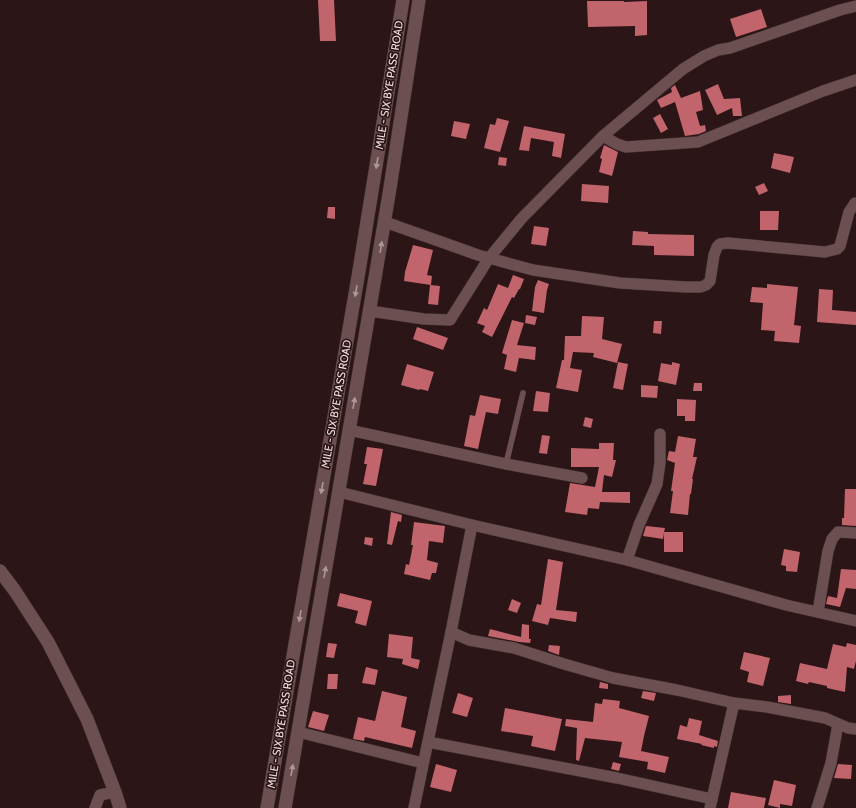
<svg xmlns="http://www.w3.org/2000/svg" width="856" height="808" font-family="Cabin,sans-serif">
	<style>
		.building { fill: #c1646c }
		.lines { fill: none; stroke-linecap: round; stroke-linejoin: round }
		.service-casing { stroke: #433233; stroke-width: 6 }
		.minor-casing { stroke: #433233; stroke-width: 12 }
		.tertiary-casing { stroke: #433233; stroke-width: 14 }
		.service { stroke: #6c5051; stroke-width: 5.5 }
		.minor { stroke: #6c5051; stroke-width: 11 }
		.tertiary { stroke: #6c5051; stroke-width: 13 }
		.oneway { fill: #ae9798 }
		.labels { text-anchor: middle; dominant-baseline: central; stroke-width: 3.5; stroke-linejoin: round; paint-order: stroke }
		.street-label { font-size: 11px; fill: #efdede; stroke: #2c1516 }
	</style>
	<rect width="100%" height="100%" fill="#2c1516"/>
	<g class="building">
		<path d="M318,0H334L336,41H320Z"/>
		<path d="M587,1H624V2L647,1V35L635,36V26L588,27Z"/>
		<path d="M761,9L767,27L736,37L730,19Z"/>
		<path d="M718,84L724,99L740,98L742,116H733L732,108L717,115L705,90Z"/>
		<path d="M675,85L681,98L700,91L703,110L696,112L700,126L705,125L706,131L699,134L685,136L675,102L661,108L657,100L672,92L671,88Z"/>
		<path d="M660,114L668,129L661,133L653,118Z"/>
		<path d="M497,118L509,121L500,152L484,148L490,124L495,125Z"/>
		<path d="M454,121L470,124L466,139L451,136Z"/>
		<path d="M524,126L565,134L561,158L552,156L554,142L531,138L529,151L519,150Z"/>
		<path d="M604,145L618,152L612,176L599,172L602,159L600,158Z"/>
		<path d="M774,153L794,157L790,173L771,168Z"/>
		<path d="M499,157L507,158L506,166L498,165Z"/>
		<path d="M764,183L768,191L759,195L755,187Z"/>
		<path d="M582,184L609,186L608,203L581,201Z"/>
		<path d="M328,207H335V219L327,218Z"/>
		<path d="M760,211H779L778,230H760Z"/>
		<path d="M534,226L549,228L546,246L531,244Z"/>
		<path d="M633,231L648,232V234L694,235V256L654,255V246L632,245Z"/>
		<path d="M413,245L433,250L427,275L432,276L431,285L404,281L405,272Z"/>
		<path d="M513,275L524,279L520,289H519L514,298L512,297L492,337L482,332L485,326L477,323L484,308L487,310L498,284L508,288Z"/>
		<path d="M538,280L549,284L547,290L544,313L532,311L535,287Z"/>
		<path d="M767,284L798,287L794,325L801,326L799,343L774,341L775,331L761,330L763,303L750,302L752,287L767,288Z"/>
		<path d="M430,285L440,286L438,305L428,304Z"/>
		<path d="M819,289L833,290L832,310L856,312V325L817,322Z"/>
		<path d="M526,315L537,317L535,325L525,323Z"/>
		<path d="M582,316L604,317L602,339L622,344L617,363L593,357L594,353L573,352L570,368L582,370L578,392L556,388L562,360H564L565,336H581Z"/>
		<path d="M512,320L524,323L517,345L536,347L535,360L519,358L516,372L504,369L507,355L502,353Z"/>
		<path d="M654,321H662L661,334L653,333Z"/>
		<path d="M417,327L448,338L443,350L413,339Z"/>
		<path d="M618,362L628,364L623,390L613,388Z"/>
		<path d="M672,362L680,364L676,385L658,381L661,363L672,365Z"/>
		<path d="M407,364L434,372L428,391L420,389L419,390L401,385Z"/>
		<path d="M694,383H702V391H693Z"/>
		<path d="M641,385L658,386L657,398L641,397Z"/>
		<path d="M536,391L550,393L548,412L533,411Z"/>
		<path d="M480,395L501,399L498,414L486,412L478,449L464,446L470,415L475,416Z"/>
		<path d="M677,399L696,400L695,421H685V416H677Z"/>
		<path d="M585,417L593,419L591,428L583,426Z"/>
		<path d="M542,435L550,436L547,454L539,453Z"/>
		<path d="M678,436L696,439L693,457H697L692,479H693L691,494H690L688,515L670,513L673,491H671L675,463L667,460L669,451L675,452Z"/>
		<path d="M599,443H614L613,460H616L612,477L604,475L602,492H630V503L600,502L599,509L588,508L587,515L565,512L570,483L595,487L599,467H571V448L599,449Z"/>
		<path d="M367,447L383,449L376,486L363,484L367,464H364Z"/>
		<path d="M845,489H856V526L842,525V518H844Z"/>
		<path d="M391,512L402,515L401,522L398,521L392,545L387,544Z"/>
		<path d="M414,522L445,526L443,543L429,541L427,560L438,563L436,573H432L430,580L404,574L406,564L409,565L413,545H411Z"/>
		<path d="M646,526L665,528L664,532H683V552H664V533L663,539L643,536Z"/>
		<path d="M365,537L373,538L372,546L364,544Z"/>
		<path d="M784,549L800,552L797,572L786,571V566L781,565Z"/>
		<path d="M548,559L563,562L556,610L577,612L576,622L550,618L548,625L532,621L537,604L541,605Z"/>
		<path d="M841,569L856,570V589L846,588L840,607L826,604L828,596L837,598Z"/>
		<path d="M340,593L372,601L366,626L355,623L358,611L337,606Z"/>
		<path d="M512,599L521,603L517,613L508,610Z"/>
		<path d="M522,624L529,625V639H531L530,643L519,642L488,636L490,629L521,637Z"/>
		<path d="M389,634L413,637L411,658L420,660L418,669L402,664L403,659L387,657Z"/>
		<path d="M328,643L337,644L334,658L326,657Z"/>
		<path d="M847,643L856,645V661L854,669L847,667L845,692L827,688V686L809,682L808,684L796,681L800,663L827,669L833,644L846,647Z"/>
		<path d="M549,645L560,646L559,655L548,651Z"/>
		<path d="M744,652L770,658L763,686L747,682L749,672L740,669Z"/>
		<path d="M366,667L378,670L375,685L362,683Z"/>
		<path d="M328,674H338L337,689H327Z"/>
		<path d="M600,682L608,684V689L599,688Z"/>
		<path d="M382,691L407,697L401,727L416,731L412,748L365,737L364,741L353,739L358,717L375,721Z"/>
		<path d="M643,691L656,693L654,701L641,698Z"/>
		<path d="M458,693L473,698L467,717L452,713Z"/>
		<path d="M791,695V704L778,702V696Z"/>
		<path d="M603,699L620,701L619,708L649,716L644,736L641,751L669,757L665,773L647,769L648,762L619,757L622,742L585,738L579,761L576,760L577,728L565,726L566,719L593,722L595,703L602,704Z"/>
		<path d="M505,708L562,719L555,751L531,746L533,736L501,731Z"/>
		<path d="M313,711L329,715L324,731L308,727Z"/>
		<path d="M689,718L702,721L699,735L718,741L717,747L714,746V748L701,745L702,744L677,739L680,725L687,727Z"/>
		<path d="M613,762L621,764L619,771L611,769Z"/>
		<path d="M436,764L457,770L451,792L430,787Z"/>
		<path d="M838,764L852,765L851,779L834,778Z"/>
		<path d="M774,780L796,785L792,806L780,804V808L768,805Z"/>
		<path d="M731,792L766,798L764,808H728Z"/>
	</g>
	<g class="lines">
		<g class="service-casing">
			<path id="service" d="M506,464L523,393"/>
		</g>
		<g class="minor-casing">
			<g id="minor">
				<path d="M856,6L840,10L730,48L718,50L704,56L683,69L603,136L522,218L489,258L533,270L620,283L686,287H701L706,285L710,281L714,255L717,247L720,244L728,243L825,252L837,249L840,246L849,212L855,203H856"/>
				<path d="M603,136L617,144L626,147L698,142L823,91L856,80"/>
				<path d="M370,311L424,319L450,320L489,258L478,255L385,222"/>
				<path d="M349,430L506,464L582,478"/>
				<path d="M339,492L472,525L451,632L414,808"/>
				<path d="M472,525L627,560L786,605L856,621"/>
				<path d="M627,560L639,525L657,484L660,463V434"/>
				<path d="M818,612L828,551L832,539L838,532L856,533"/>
				<path d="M451,632L469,640L514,648L564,664L613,678L677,690L734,703L767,707L825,718L848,728L856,729"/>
				<path d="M298,732L423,763"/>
				<path d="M428,742L617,778L712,799"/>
				<path d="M95,808L100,795L115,792"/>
				<path d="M710,808L734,703"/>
				<path d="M817,808L831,763L838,724"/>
			</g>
		</g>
		<g class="tertiary-casing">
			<g id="tertiary">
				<path d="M0,571L15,591L48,642L87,719L115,792L120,808"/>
				<path d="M267,808L359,271L403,0"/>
				<path d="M285,808L376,272L390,188L419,0"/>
			</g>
		</g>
		<use href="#service" class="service"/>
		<use href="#minor" class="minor"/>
		<use href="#tertiary" class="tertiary"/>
	</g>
	<defs><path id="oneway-solid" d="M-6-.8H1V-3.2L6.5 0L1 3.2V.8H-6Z"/></defs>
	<g class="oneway">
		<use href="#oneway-solid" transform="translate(377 163) rotate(99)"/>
		<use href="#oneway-solid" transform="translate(381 247) rotate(-81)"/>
		<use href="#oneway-solid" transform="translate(356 291) rotate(100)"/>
		<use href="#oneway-solid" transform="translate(354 403) rotate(-80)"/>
		<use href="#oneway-solid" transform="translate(322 488) rotate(100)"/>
		<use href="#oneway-solid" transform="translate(325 572) rotate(-80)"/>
		<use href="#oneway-solid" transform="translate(300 616) rotate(100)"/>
		<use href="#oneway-solid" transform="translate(292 770) rotate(-80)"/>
	</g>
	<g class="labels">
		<g class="street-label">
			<text transform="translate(389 85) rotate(-81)">MILE - SIX BYE PASS ROAD</text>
			<text transform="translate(336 404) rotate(-80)">MILE - SIX BYE PASS ROAD</text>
			<text transform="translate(281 724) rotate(-81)">MILE - SIX BYE PASS ROAD</text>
		</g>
	</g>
</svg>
